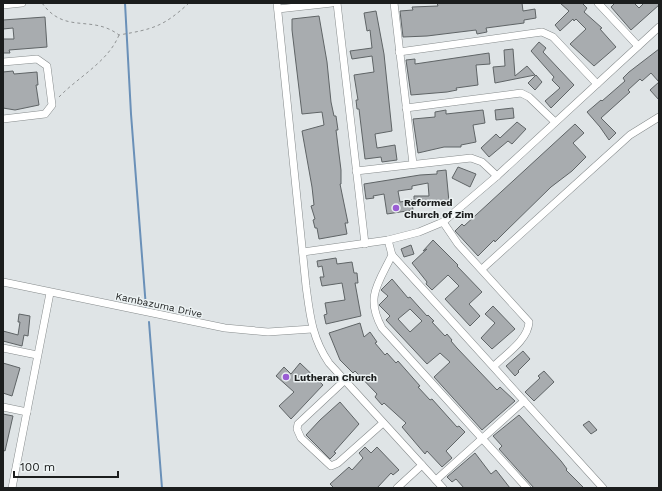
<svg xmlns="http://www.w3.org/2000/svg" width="662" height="491" font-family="'Work Sans',sans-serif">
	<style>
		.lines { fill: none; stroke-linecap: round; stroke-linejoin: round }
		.stream { stroke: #6a90b8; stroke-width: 2 }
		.building { fill: #a8acaf; stroke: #5f6466; fill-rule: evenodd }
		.minor-casing { stroke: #868b8c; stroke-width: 8 }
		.path { stroke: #909394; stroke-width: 1; stroke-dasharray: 3 3; stroke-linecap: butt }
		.minor { stroke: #fff; stroke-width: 7 }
		.poi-dot { fill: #9a5dd4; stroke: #ecf2f3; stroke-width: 1.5 }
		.labels { text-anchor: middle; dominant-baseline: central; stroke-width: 3; stroke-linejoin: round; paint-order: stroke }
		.poi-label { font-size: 10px; font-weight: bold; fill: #1b1d1d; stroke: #ecf2f3; text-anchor: start }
		.street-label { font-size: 10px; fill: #1b1d1d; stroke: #ecf2f3 }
	</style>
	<rect width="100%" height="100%" fill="#dfe4e6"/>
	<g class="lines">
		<g class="stream">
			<path d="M125,3L131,114L146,308"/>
			<path d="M149,322L162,488"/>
		</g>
	</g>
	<g class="building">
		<path d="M437,3H522L523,11L535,9L536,18L524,20V23L486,28L487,32L477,34L476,30L427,36L403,37L400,11L413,10L412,7L438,6Z"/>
		<path d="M560,3H582L587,8L584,12L602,28L600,29L616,47L594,66L570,44L586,29L576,19L574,21L573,19L560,31L555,25L569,11Z"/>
		<path d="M615,3H634L639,8L644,3H659V5L631,30L611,7Z"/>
		<path d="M376,11L384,54L392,131L375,134L377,148L395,145L397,160L382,162L381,157L365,159L359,109H357L356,100H358L354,75L374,72L372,56L352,59L350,51L372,48L370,30L367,31L364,13Z"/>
		<path d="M319,16L327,62L331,102L334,116H336L338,130H336L341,170V184H340L348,223H345L347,234L319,239L317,228H315L313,220L315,219L311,206L314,205L312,187L302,131L324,125L322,112L302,114L292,30V19Z"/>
		<path d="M45,17L47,47L9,50L10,53H3V39H14L13,28L3,29V20Z"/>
		<path d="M539,42L546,48L543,52L574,85L551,108L545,101L560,88L552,80L554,77L531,51Z"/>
		<path d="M513,49L515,76L527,66L535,75L495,83L493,67L505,66L504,50Z"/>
		<path d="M659,49V100L650,90L659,82L651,73L642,81L640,79L628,90L630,92L601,118L616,133L609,140L600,127L587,112L601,100L602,101L625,81L623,78L629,72Z"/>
		<path d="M489,53L490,64L476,65L478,85L456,88L457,90L447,92L411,95L406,60L415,59V64Z"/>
		<path d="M13,71L14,74L37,72L38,85H36L39,105L15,110L3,108V72Z"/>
		<path d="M536,75L542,82L535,90L528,83Z"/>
		<path d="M513,108L514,118L496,120L495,110Z"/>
		<path d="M446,110V114L483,110L485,123L473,125L476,142L461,145V147H444L418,153L413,119L435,117V112Z"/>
		<path d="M517,122L526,129L512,144L508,141L489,157L481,148L496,134L500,138Z"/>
		<path d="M575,124L584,133L573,143L586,157L572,171L551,187L504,233L495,242L494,240L478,256L455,231L462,224L464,226Z"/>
		<path d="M458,167L476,174L470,187L452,178Z"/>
		<path d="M446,170L449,202L430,205V202L414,203V196H429L428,183L412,186V189L398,191L400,202L412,200L413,210L387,214L384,194L373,196L374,198L366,199L364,184L420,175L437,174V171Z"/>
		<path d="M433,240L458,265L457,266L482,292L469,304L480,316L470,326L445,299L459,286L448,275L432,290L426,284L427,282L412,263L427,249L423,251Z"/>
		<path d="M411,245L414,254L404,257L401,249Z"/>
		<path d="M336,258L337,264L352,262L354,273H357L358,283H355L361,316L326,324L324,315L327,314L325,303L345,300L342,283L322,286L320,277H324L322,266L318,267L317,261Z"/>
		<path d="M392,279L408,298L410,297L427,316L428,315L434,321L432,322L445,336L447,334L452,340L451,341L457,348L497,390L500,387L515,401L482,430L434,377L450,362L440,353L427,364L386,320L390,316L379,305L388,296L381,290ZM410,309L422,321L410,332L398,319Z"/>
		<path d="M493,306L515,329L492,349L481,338L495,323L485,314Z"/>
		<path d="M19,314L30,316L28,336L24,335L22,346L3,341V331L18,335L20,322H18Z"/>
		<path d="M360,323L364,337L370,332L377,342L375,343L385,355L387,353L396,363L398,361L420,386L418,387L430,400L432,399L457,427L459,426L465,432L446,451L452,458L442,467L427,451L425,454L419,447L402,427L406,423L384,403L382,405L375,397L377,394L355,371L353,373L340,360L329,333Z"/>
		<path d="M523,351L530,359L518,371L519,372L515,376L506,366Z"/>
		<path d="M3,363L20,368L12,396L3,393Z"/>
		<path d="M300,363L323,385L291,419L279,406L294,392L276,376L284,367L291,374Z"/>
		<path d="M544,371L554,382L534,401L525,392L540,378L538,376Z"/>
		<path d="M340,402L359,424L334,452L336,453L330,459L306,435L320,420Z"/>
		<path d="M3,414L13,416L5,451L3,450Z"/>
		<path d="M519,415L561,461L567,469L566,470L584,488H534L499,449L502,446L493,436Z"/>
		<path d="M589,421L597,430L591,434L583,425Z"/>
		<path d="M365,447L371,453L377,447L399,470L393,475L391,473L377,488H334L330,484L349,467L352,470L363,458L359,453Z"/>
		<path d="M475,453L491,474L496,470L510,488H464L456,479L452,482L447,477Z"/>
	</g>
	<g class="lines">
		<g class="minor-casing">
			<g id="minor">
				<path d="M277,3L306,286C310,316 312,338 329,363L443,488"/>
				<path d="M337,3L365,244"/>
				<path d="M394,3L413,164"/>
				<path d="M598,3L638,46"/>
				<path d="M3,5L22,3"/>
				<path d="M278,9L332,3"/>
				<path d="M399,52L542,32L553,37L597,84"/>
				<path d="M3,62L37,59L47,66L52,105L45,114L3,119"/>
				<path d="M406,108L521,93L529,97L555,122"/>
				<path d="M356,171L471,158L482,162L497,176"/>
				<path d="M443,222L458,244L529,322C528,340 506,354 494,366"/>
				<path d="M388,240L392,255L603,488"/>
				<path d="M303,252L388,240L419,232L443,222L497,176L659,27"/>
				<path d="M392,255C378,284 365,297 382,328L527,488"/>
				<path d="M482,269L630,135L659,117"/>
				<path d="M3,282L225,328L268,332L312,329"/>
				<path d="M3,348L37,355"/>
				<path d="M344,381L298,424L297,429L301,438L331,466L338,463L383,423"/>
				<path d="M3,407L27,412"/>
				<path d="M436,480L524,401"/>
				<path d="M12,488L50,293"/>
				<path d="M397,488L422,465"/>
			</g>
		</g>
		<g class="path">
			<path d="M42,3C65,35 91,14 119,35C153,29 163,27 189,3"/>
			<path d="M59,97C78,77 108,62 119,35"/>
		</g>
		<use href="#minor" class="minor"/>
	</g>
	<g class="poi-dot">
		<circle cx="396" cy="208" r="4"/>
		<circle cx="286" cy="377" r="4"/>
	</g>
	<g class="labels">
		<g class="poi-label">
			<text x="404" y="202">Reformed<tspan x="404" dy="12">Church of Zim</tspan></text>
			<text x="294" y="377">Lutheran Church</text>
		</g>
		<g class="street-label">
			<text transform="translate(159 305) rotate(12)">Kambazuma Drive</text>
		</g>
	</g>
	<rect width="662" height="491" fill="none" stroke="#1b1d1d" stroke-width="8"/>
	<path d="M14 471v6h104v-6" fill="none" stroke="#1b1d1d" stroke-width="2"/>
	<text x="20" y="471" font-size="12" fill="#1b1d1d" stroke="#ecf2f3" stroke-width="3" paint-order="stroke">100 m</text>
</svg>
